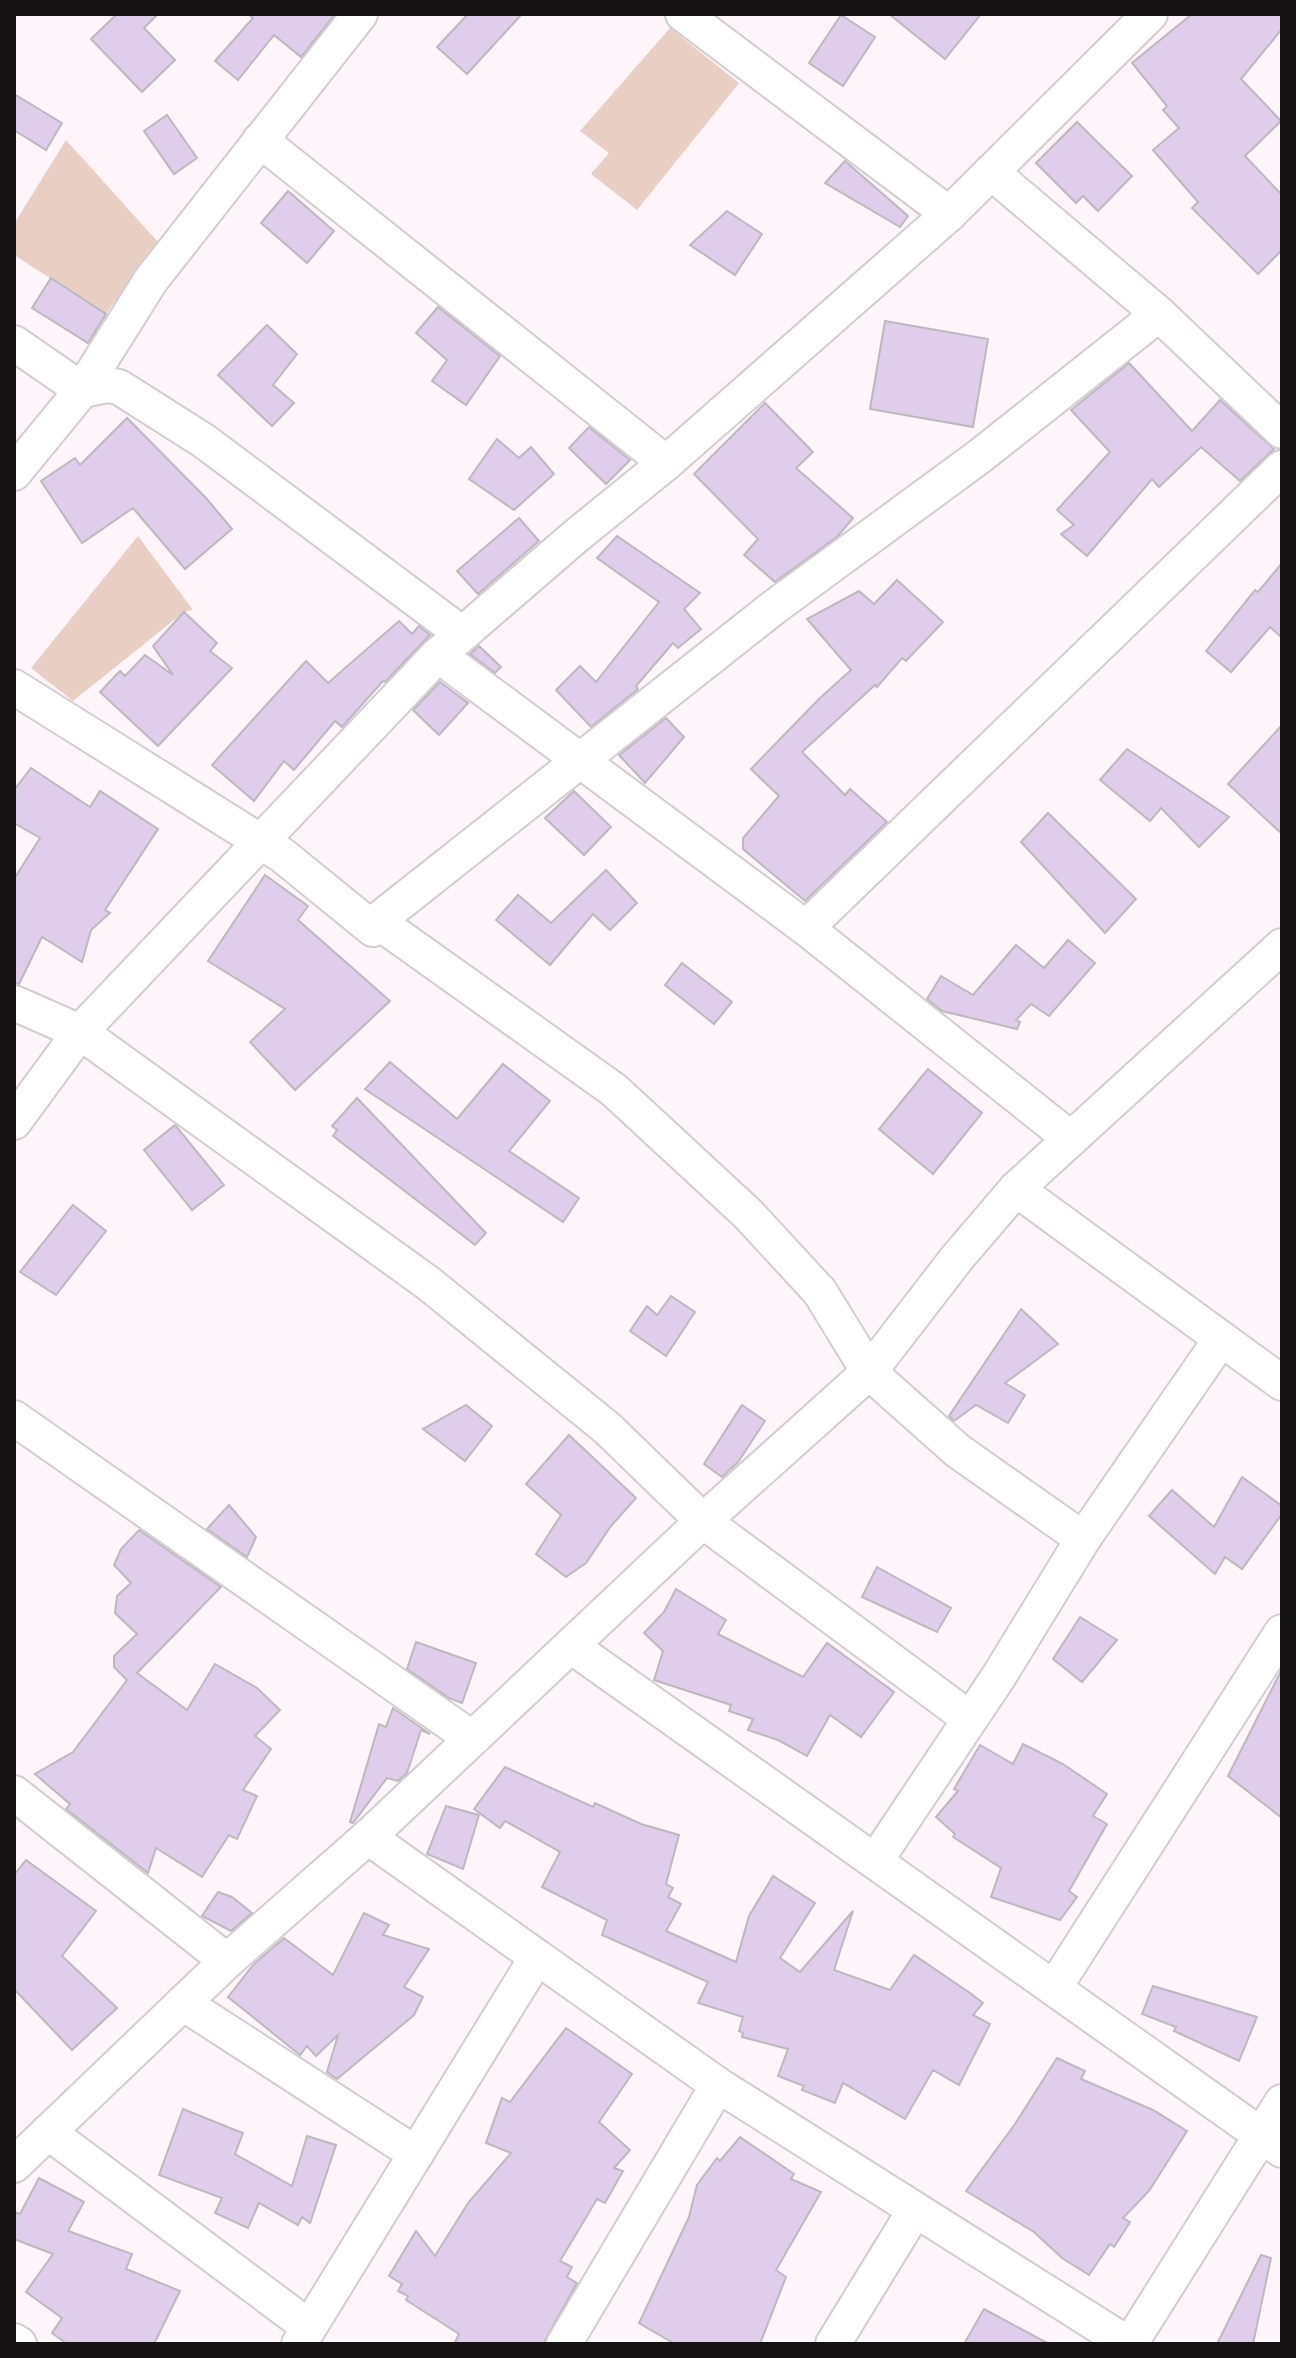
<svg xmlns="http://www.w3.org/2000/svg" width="1296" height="2358" font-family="Spectral,serif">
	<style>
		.green { fill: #e9cec4 }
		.building { fill: #dfcdeb; stroke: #bcb8be; stroke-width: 2 }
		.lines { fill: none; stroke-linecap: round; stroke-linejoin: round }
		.minor-casing { stroke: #d3ccd0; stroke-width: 38 }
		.minor { stroke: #fff; stroke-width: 34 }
	</style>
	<rect width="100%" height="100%" fill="#fdf5fa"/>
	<g class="green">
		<path d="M670,28L739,83L637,210L591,174L609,153L580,131Z"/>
		<path d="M66,140L158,242L106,314L14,255V224Z"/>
		<path d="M138,536L193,610L184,612L73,701L31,668Z"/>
	</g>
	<g class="building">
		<path d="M117,14H158L144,28L175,60L142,92L91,39Z"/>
		<path d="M248,14H335L301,57L274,35L238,80L215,61L253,18Z"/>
		<path d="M468,14H522L467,74L437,47Z"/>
		<path d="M889,14H981L945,59Z"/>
		<path d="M1192,14H1282V29L1241,79L1281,121L1245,156L1282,195V250L1258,274L1192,208L1198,202L1153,150L1179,128L1163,110L1167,106L1132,63Z"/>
		<path d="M841,15L875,37L843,86L809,63Z"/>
		<path d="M14,94L62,123L46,150L14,130Z"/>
		<path d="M167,115L197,158L174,174L144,131Z"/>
		<path d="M1077,122L1132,176L1098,211L1083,196L1076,203L1036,163Z"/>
		<path d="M845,161L908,216L900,227L825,183Z"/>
		<path d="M288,191L334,231L307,263L261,223Z"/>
		<path d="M727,211L762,234L735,275L690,245Z"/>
		<path d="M51,278L106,314L88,343L32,308Z"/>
		<path d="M438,307L500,356L466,405L432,381L447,360L416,333Z"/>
		<path d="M885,321L988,339L973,427L870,409Z"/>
		<path d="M267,325L297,354L273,385L294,403L272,426L218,375Z"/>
		<path d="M1129,363L1192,431L1220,400L1274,449L1240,481L1201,447L1159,487L1152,479L1087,556L1061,534L1074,525L1057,510L1110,452L1071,410Z"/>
		<path d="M765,403L813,452L796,468L853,518L838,536L775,582L744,555L758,539L694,474Z"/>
		<path d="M127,418L206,498L232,529L185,569L133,508L82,543L41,481L75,458L80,465Z"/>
		<path d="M589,427L630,460L606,484L569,448Z"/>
		<path d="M497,439L519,458L531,447L554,474L514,510L469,479Z"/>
		<path d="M519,518L539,541L478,594L457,571Z"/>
		<path d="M617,536L700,593L684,609L701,629L678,648L673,643L636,686L638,689L591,727L556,690L580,666L596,682L659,602L597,558Z"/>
		<path d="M1282,563V638L1270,627L1231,672L1206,651L1255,590L1258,592Z"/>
		<path d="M897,580L943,622L906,661L902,658L877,687L875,685L802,752L845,795L850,789L887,822L805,901L743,849V838L779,796L751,769L819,699L851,670L807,619L859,591L874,604Z"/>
		<path d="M184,612L217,643L210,651L232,668L158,746L100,692L120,671L125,676L145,655L173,675L153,646Z"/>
		<path d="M399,621L412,634L419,626L430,635L385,682L383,681L342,727L335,721L294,770L284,761L254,801L212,765L306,661L328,683Z"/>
		<path d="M479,646L501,667L495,673L470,654Z"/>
		<path d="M440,682L468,703L439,735L413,710Z"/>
		<path d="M666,718L684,737L645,783L619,755Z"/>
		<path d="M1282,725V834L1228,784Z"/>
		<path d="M1127,749L1229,817L1199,847L1161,808L1150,821L1100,780Z"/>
		<path d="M31,768L90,807L100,791L158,829L105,910L110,913L91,930L82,962L42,937L19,984L14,983V879L40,838L14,823V790Z"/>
		<path d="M574,791L611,827L584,855L545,818Z"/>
		<path d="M1048,813L1136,899L1105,933L1021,842Z"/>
		<path d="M606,870L637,903L610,930L593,914L550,965L496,920L518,895L551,923Z"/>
		<path d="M265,875L308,906L298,920L390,1001L295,1090L250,1042L285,1009L208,961Z"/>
		<path d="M1068,940L1095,963L1049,1016L1031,1004L1016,1020L1020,1022L1017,1029L942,1011L927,999L941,976L973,995L1016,945L1044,968Z"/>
		<path d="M682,963L732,1002L714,1024L665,985Z"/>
		<path d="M390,1062L457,1119L503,1064L550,1101L509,1151L579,1198L563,1222L365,1089Z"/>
		<path d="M928,1069L982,1113L933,1174L879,1129Z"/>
		<path d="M357,1098L486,1233L475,1245L333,1136L337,1130L332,1126Z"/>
		<path d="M175,1125L224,1185L192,1210L144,1150Z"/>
		<path d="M73,1205L106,1231L56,1295L20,1272Z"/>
		<path d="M671,1296L695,1312L666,1356L630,1331L647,1306L657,1315Z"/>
		<path d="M1021,1309L1058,1344L1005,1383L1025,1395L1008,1423L976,1405L954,1421L949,1416Z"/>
		<path d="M466,1405L492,1426L465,1461L423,1429Z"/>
		<path d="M742,1405L765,1421L738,1462L722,1477L704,1464Z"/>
		<path d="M569,1435L636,1498L611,1526L586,1563L566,1577L536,1554L561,1515L526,1484Z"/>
		<path d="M1242,1477L1282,1506V1514L1242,1569L1225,1557L1215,1574L1149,1516L1172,1490L1214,1527Z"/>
		<path d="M229,1505L256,1537L247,1557L207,1529Z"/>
		<path d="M139,1530L221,1587L137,1673L187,1710L215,1664L257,1688L280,1710L255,1736L271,1749L243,1790L257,1796L237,1839L229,1835L202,1877L156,1848L148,1873L66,1809L70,1804L35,1774L73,1752L127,1680L114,1667V1656L137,1634L115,1613L117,1596L131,1583L114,1565L121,1549Z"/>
		<path d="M877,1567L951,1608L937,1632L862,1597Z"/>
		<path d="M676,1589L726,1620L718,1634L803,1677L827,1643L894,1692L861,1737L830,1715L807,1756L778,1740L748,1730L753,1719L729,1711L731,1705L654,1680L663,1651L644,1633L664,1612Z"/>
		<path d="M1080,1617L1117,1640L1082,1682L1053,1659Z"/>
		<path d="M416,1642L476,1663L462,1703L449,1698L407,1669Z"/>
		<path d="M1282,1669V1818L1228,1776Z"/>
		<path d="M393,1708L430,1734L421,1730L407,1773L398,1781L387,1778L353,1823L350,1822L379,1724L386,1727Z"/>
		<path d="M1023,1744L1063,1764L1107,1794L1093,1816L1107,1824L1069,1891L1077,1897L1060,1920L991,1897L1001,1868L953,1837L955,1834L936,1817L958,1791L954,1789L980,1745L1013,1764Z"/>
		<path d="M505,1767L593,1807L595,1803L641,1824L679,1835L666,1884L673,1888L668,1897L681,1904L666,1931L736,1962L749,1916L773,1876L815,1903L780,1958L800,1972L853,1911L834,1970L890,1990L914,1955L970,1993L983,2003L973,2015L990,2024L959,2085L933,2070L905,2119L843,2083L835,2103L802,2090L804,2086L778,2076L788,2049L742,2037L743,2033L739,2031L743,2017L698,2003L708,1982L602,1935L607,1920L542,1887L560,1852L505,1821L500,1828L474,1809Z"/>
		<path d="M446,1806L479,1815L463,1869L427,1854Z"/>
		<path d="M26,1860L96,1911L62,1956L117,2008L72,2050L14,1989V1875Z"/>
		<path d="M218,1892L232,1897L252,1913L231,1931L202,1916Z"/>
		<path d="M364,1913L389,1925L383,1935L429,1949L404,1987L423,1997L414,2015L337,2079L327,2072L338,2035L316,2056L307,2046L300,2055L228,1997L254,1964L284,1938L333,1975Z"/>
		<path d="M1153,1986L1257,2017L1239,2061L1174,2031L1176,2027L1142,2014Z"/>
		<path d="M566,2028L632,2074L599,2122L630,2150L614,2168L623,2171L605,2203L597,2199L560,2261L572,2267L567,2277L577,2283L543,2344H454L459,2334L406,2300L408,2296L398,2291L402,2284L389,2276L416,2231L435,2256L468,2203L511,2153L486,2143L502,2098L510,2102Z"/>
		<path d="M1057,2058L1085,2071L1081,2079L1153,2110L1187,2131L1149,2191L1123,2218L1130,2222L1114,2247L1110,2244L1089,2275L1062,2258L1034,2232L966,2191L1015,2124Z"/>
		<path d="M183,2109L243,2133L235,2154L292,2186L307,2136L336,2145L310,2223L302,2217L298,2225L259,2203L248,2228L215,2213L222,2198L159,2175Z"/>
		<path d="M740,2137L794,2174L791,2179L821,2192L776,2270L786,2277L760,2344H675L639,2323L689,2217L697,2185L717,2158L720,2161Z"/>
		<path d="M39,2178L84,2202L68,2231L132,2254L126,2269L180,2291L154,2344H67L52,2333L62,2318L26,2292L53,2254L14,2239V2212L20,2214Z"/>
		<path d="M1261,2255L1271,2258L1253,2344H1217Z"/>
		<path d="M984,2309L1049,2344H964Z"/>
	</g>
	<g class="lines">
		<g class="minor-casing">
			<g id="minor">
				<path d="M683,14L949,214"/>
				<path d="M260,140L666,463"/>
				<path d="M991,172L1159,314L1282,431"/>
				<path d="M14,343L82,390L107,385L119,387L204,441L461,633"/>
				<path d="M14,473L82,390L151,280L360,14"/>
				<path d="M438,655L806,928L1071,1139"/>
				<path d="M14,687L282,855L373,929L377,921L614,1090L748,1214L820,1292L869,1372L958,1451L1083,1539"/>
				<path d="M377,921L773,608L980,456L1159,314"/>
				<path d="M806,928L1282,468"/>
				<path d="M14,1003L80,1032L428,1283L607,1428L703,1521L970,1719"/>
				<path d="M14,1122L80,1032L438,655L576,536L666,463L949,214L1150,14"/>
				<path d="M1016,1189L1282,1383"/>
				<path d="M14,1418L470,1737"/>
				<path d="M571,1646L1282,2150"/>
				<path d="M14,1793L227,1961"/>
				<path d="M368,1837L703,1521L869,1372L957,1258L1016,1189L1282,946"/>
				<path d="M876,1860L999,1676L1083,1539L1221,1339"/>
				<path d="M537,1957L718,2085L1128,2344"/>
				<path d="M1054,1988L1282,1632"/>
				<path d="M183,2003L416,2154"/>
				<path d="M48,2132L309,2327"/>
				<path d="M14,2165L227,1961L368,1837L537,1957L299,2344"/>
				<path d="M14,2341L19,2344"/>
				<path d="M564,2344L718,2085"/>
				<path d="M833,2344L915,2210"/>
				<path d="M1130,2344L1282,2102"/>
			</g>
		</g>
		<use href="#minor" class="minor"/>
	</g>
	<rect width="1296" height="2358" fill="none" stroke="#141213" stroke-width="32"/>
</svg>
